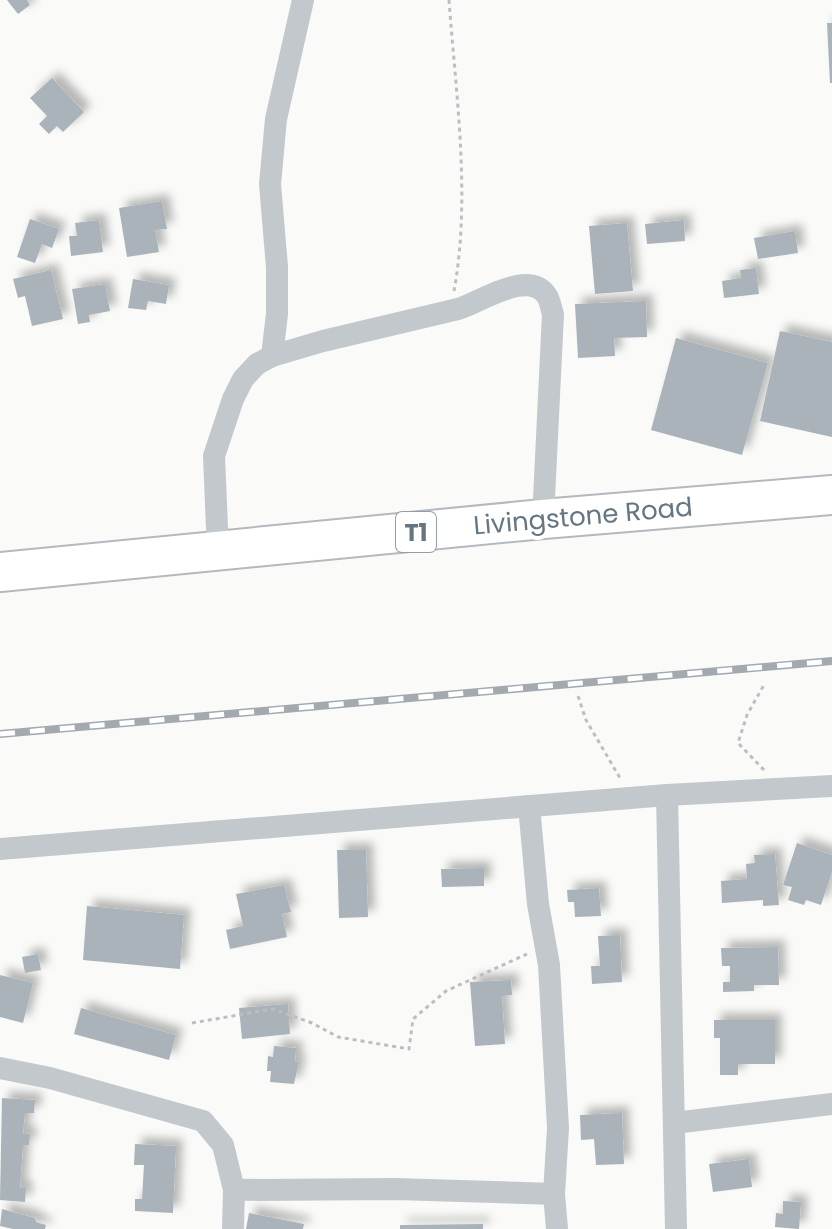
<svg xmlns="http://www.w3.org/2000/svg" width="832" height="1229" font-family="Poppins,sans-serif">
	<style>
		.building { fill: #aab3b9; filter: url(#shadow) }
		.lines { fill: none; stroke-linecap: round; stroke-linejoin: round }
		.highway-casing { stroke: #b4b9bd; stroke-width: 42 }
		.path { stroke: #bbbfc2; stroke-width: 3; stroke-dasharray: 4 4; stroke-linecap: butt }
		.street { stroke: #c3c8cc; stroke-width: 22 }
		.highway { stroke: #fff; stroke-width: 38 }
		.rail-casing { stroke: #a2aab0; stroke-width: 8 }
		.rail { stroke: #fff; stroke-width: 5; stroke-dasharray: 15; stroke-linecap: butt }
		.labels { text-anchor: middle; dominant-baseline: central; stroke-width: 8; stroke-linejoin: round; paint-order: stroke }
		.shield { fill: #fff; stroke: #939fa8; stroke-width: 2 }
		.shield-label { font-size: 24px; font-weight: bold; fill: #657683 }
		.street-label { font-size: 26px; fill: #657683; stroke: #fff }
	</style>
	<defs>
		<filter id="shadow"><feDropShadow dx="7" dy="-7" stdDeviation="4" flood-color="#0004"/></filter>
	</defs>
	<rect width="100%" height="100%" fill="#fafaf8"/>
	<g class="building">
		<path d="M7,0H27L30,5L18,14Z"/>
		<path d="M827,23H832V83H830Z"/>
		<path d="M52,78L84,112L63,132L57,126L49,134L39,124L47,116L30,98Z"/>
		<path d="M162,201L167,229L155,230L159,252L127,257L119,208Z"/>
		<path d="M30,219L59,229L52,248L42,244L35,263L17,257Z"/>
		<path d="M99,220L103,252L71,256L69,236H77L75,223Z"/>
		<path d="M684,220L685,241L647,244L645,224Z"/>
		<path d="M627,223L633,291L595,294L589,226Z"/>
		<path d="M795,231L798,253L758,259L754,238Z"/>
		<path d="M756,268L759,294L724,298L722,281L741,278L740,270Z"/>
		<path d="M51,270L63,319L32,326L25,296L18,298L13,279Z"/>
		<path d="M133,279L169,285L166,304L148,301L146,310L128,308Z"/>
		<path d="M105,284L110,311L89,315L90,322L78,324L72,289Z"/>
		<path d="M646,301L647,337L614,338L615,356L578,358L575,304Z"/>
		<path d="M780,331L832,342V437L760,421Z"/>
		<path d="M676,338L768,363L742,455L651,430Z"/>
		<path d="M797,843L832,855V872L821,905L806,900L804,905L788,900L792,887L783,885Z"/>
		<path d="M337,850H366L368,917L339,918Z"/>
		<path d="M775,854L779,905L763,906V900L722,903L721,881L747,879L746,864L755,863L754,855Z"/>
		<path d="M484,868V886L442,887L441,869Z"/>
		<path d="M284,885L291,912L282,914L287,937L230,949L226,930L243,926L236,894Z"/>
		<path d="M599,888L601,916L575,917L574,902H568L567,890Z"/>
		<path d="M87,906L184,915L180,969L83,960Z"/>
		<path d="M620,935L622,982L592,984L591,966H600L598,936Z"/>
		<path d="M778,947L779,985H754V991L723,992V982H730V966H722L721,948Z"/>
		<path d="M38,954L41,970L25,973L22,957Z"/>
		<path d="M0,975L33,983L23,1023L0,1017Z"/>
		<path d="M511,980L512,995L502,996L505,1044L475,1046L470,982Z"/>
		<path d="M288,1004L290,1034L242,1039L239,1008Z"/>
		<path d="M81,1008L176,1035L169,1060L74,1034Z"/>
		<path d="M714,1020H775V1064H738V1075H720V1038H714Z"/>
		<path d="M274,1046L296,1048L295,1061L299,1062L294,1084L270,1082L271,1071H267L268,1056L273,1057Z"/>
		<path d="M2,1098L35,1100L34,1113H25L23,1133L30,1134L29,1145H23L20,1188H26L25,1202L0,1200Z"/>
		<path d="M622,1113L624,1164L596,1165L594,1139L581,1140L580,1115Z"/>
		<path d="M135,1144L176,1146L173,1213L135,1211V1199H142L144,1165H134Z"/>
		<path d="M749,1159L752,1187L713,1192L709,1164Z"/>
		<path d="M783,1201L801,1202L799,1229L775,1227L776,1213L783,1214Z"/>
		<path d="M2,1209L35,1218L36,1222L46,1225L45,1229H13L0,1226Z"/>
		<path d="M249,1213L304,1224L303,1229H246Z"/>
		<path d="M483,1224V1229H400V1225Z"/>
	</g>
	<g class="lines">
		<g class="highway-casing">
			<path id="highway" d="M0,572L543,519L832,495"/>
		</g>
		<g class="path">
			<path d="M449,0C456,96 471,197 454,291"/>
			<path d="M578,696L586,720L620,778"/>
			<path d="M764,770L738,743L747,715L765,683"/>
			<path d="M192,1023L273,1009L312,1023L338,1037L409,1049L413,1019L446,991L527,954"/>
		</g>
		<g class="street">
			<path d="M272,356L277,314V267L270,184L276,119L303,0"/>
			<path d="M218,552L214,456L233,399L243,379L257,364L272,356L323,341L458,309C481,302 529,268 547,296C550,300 551,309 553,314L543,519"/>
			<path d="M667,795L676,1229"/>
			<path d="M529,806L538,904L549,965L558,1128L554,1194L557,1229"/>
			<path d="M0,849L667,795L832,786"/>
			<path d="M0,1068L50,1078L203,1121L223,1145L234,1190"/>
			<path d="M674,1123L832,1104"/>
			<path d="M233,1229L234,1190L396,1189L554,1194"/>
		</g>
		<use href="#highway" class="highway"/>
		<g class="rail-casing">
			<path id="rail" d="M0,734L832,661"/>
		</g>
		<use href="#rail" class="rail"/>
	</g>
	<g class="labels">
		<rect class="shield" x="396" y="512" width="40" height="40" rx="6"/>
		<g class="shield-label">
			<text x="416" y="532">T1</text>
		</g>
		<g class="street-label">
			<text transform="translate(583 516) rotate(-5)">Livingstone Road</text>
		</g>
	</g>
</svg>
